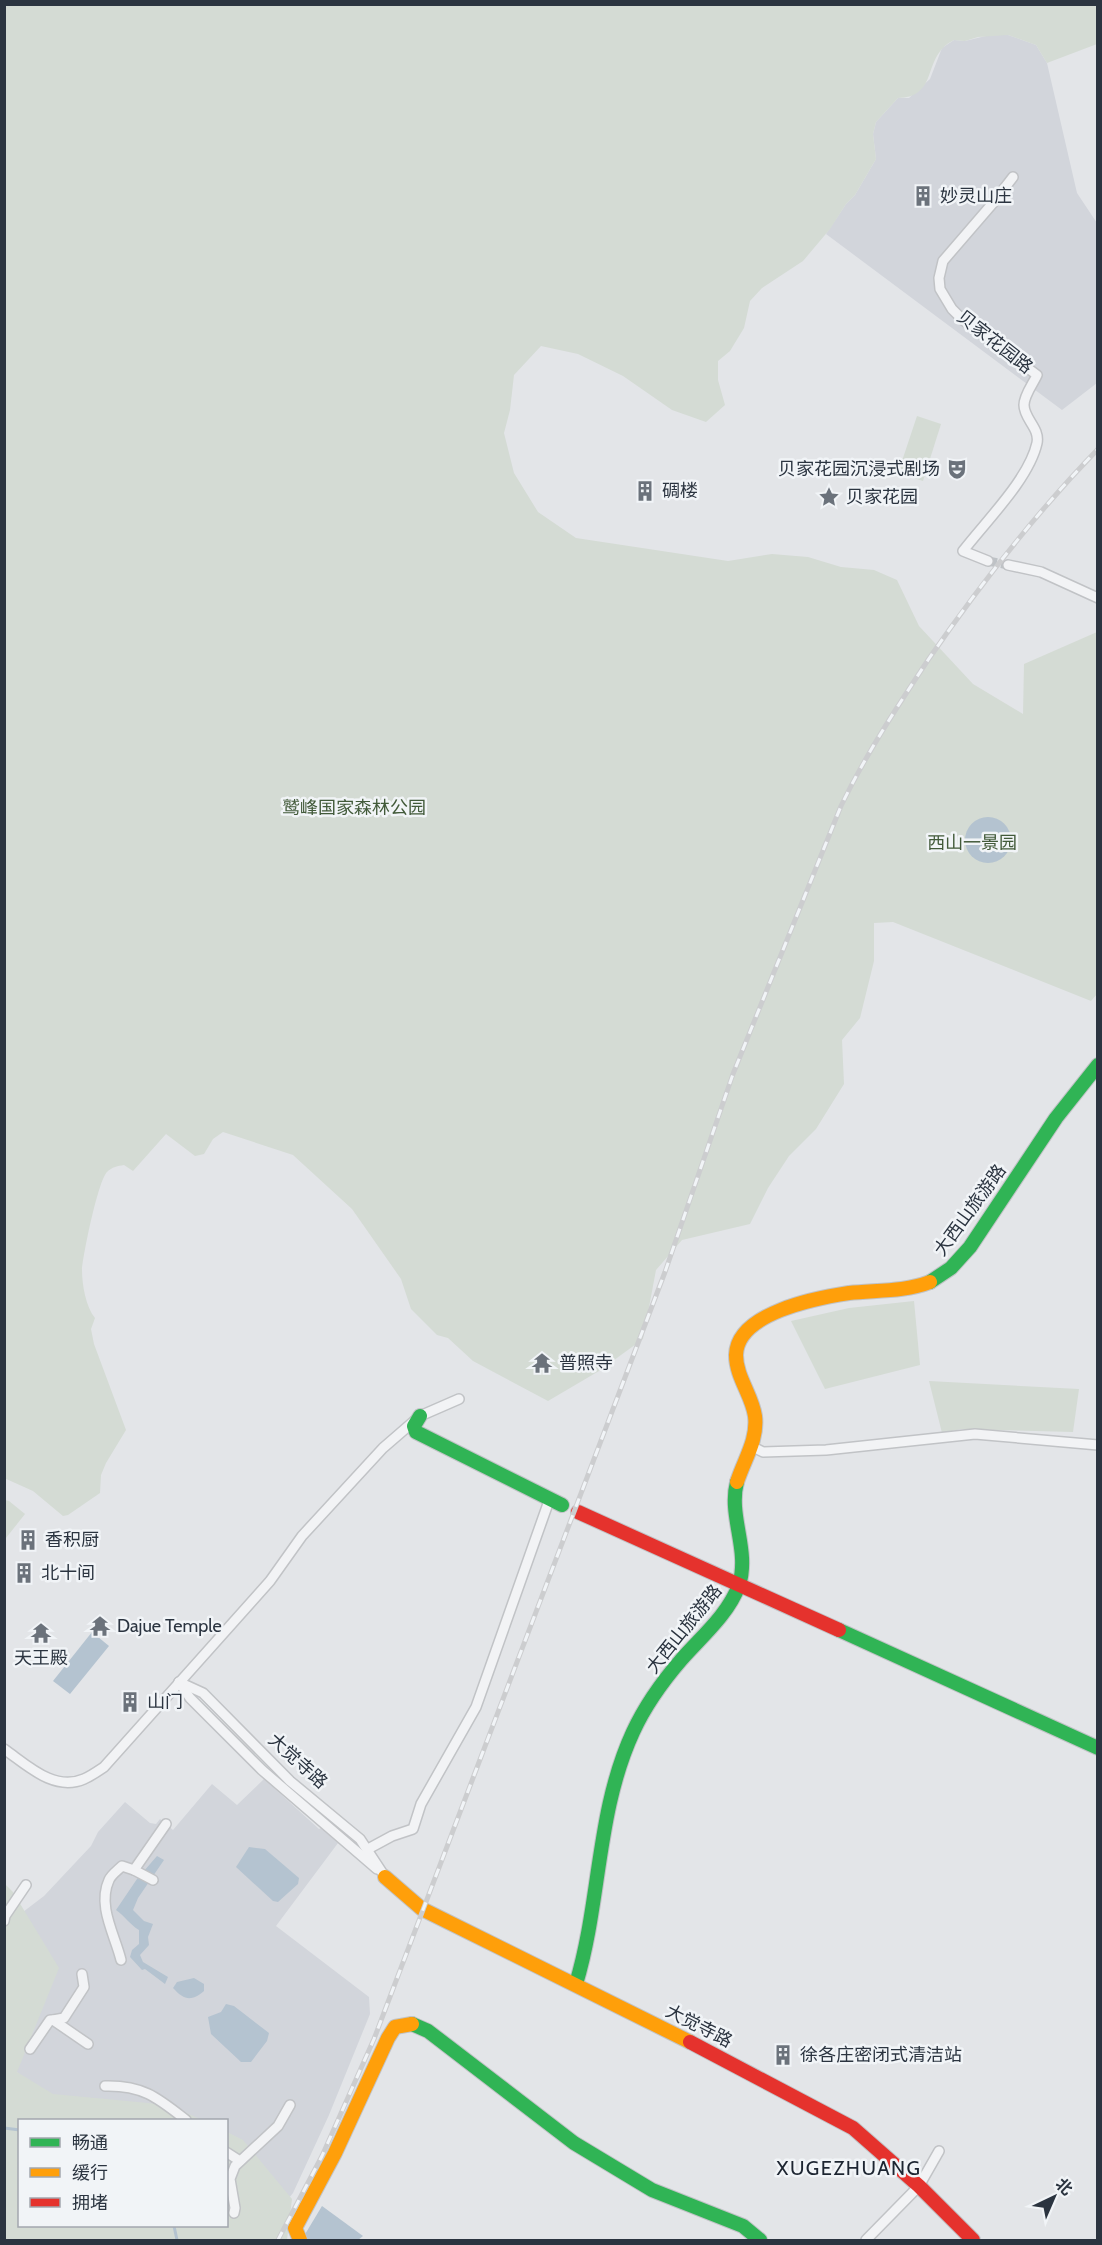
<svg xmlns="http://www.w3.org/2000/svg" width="1102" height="2245" font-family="Cabin,'Noto Sans SC',sans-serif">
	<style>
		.built { fill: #d2d5db }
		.green { fill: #d4dbd4 }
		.water { fill: #b4c3d0 }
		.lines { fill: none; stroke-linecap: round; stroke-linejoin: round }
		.stream { stroke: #b4c3d0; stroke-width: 3 }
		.street-tunnel { stroke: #bec2c6; stroke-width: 9; stroke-dasharray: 9 4.5; stroke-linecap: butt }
		.street-casing { stroke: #c1c3c6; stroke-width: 12 }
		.fast-casing { stroke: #c1c3c6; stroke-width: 16 }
		.slow-casing { stroke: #c1c3c6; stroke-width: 16 }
		.jam-casing { stroke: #c1c3c6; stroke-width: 16 }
		.street { stroke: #f2f3f5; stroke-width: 9 }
		.fast { stroke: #30b455; stroke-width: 14 }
		.slow { stroke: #ff9f0a; stroke-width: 14 }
		.jam { stroke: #e5322d; stroke-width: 14 }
		.rail-casing { stroke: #cccdcf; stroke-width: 5 }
		.rail { stroke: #f1f4f7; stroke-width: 3; stroke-dasharray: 9; stroke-linecap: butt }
		.labels { text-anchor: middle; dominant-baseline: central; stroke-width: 5; stroke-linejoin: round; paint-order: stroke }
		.poi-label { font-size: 18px; fill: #2b3440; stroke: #f1f4f7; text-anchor: start }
		.street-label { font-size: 18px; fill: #2b3440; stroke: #f1f4f7 }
		.park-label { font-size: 18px; fill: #425a3a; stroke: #f1f4f7 }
		.neighbourhood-label { font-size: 20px; letter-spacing: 1.5px; fill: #1d2531; stroke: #f1f4f7 }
	</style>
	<rect width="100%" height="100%" fill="#e3e5e8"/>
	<g class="built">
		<path d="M990,35H1008L1036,45L1047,63L1077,193L1097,223V383L1062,410L826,234L846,204L855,195L876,159L873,134L876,122L898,98H909L930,79L942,48L954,40L965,41Z"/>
		<path d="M264,1779L319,1829L321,1828L338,1843L276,1926L369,1997L370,2014L329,2115L293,2193L279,2210L227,2225L226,2120H156L25,2088L6,2050L19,1915L44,1896L91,1846L98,1832L125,1802L150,1823L156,1824L160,1819L173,1830L212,1784L237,1805Z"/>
	</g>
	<g class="green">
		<path d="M4,5H1098L1097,44L1047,63L1036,45L1008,35L978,37L965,41L954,40C950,42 945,45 942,49C925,68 934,97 898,98L876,122L873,134L876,159L855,195L846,204L830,229L803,261L762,288L750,301L744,328L730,351L718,361V380L725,405L706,422L672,410L623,376L578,354L541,346L514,375L510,410L504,433L514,473L538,512L576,538L728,561L772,554L808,557L841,567L874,570L897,580L919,626L973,684L1023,714L1024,664L1097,632V994L1091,1001L893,922L874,923V961L860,1018L842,1040L844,1084L816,1129L789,1156L768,1188L750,1224L682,1240L656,1270L643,1339L599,1371L548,1401L473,1361L448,1338L437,1335L411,1309L401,1279L352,1209L293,1155L223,1132L213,1139L204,1154L195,1156L166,1134L133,1171L124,1165C118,1166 112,1167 107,1172C98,1181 83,1255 82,1270C82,1285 86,1307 95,1318L91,1329L94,1344L126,1430L106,1463L101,1475L100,1493L68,1515L63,1516L33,1491L4,1478Z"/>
		<path d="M917,416L941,424L923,481L898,473Z"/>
		<path d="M914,1301L920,1365L825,1389L791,1321L849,1308Z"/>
		<path d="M929,1381L1079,1389L1073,1432L961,1429L942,1433Z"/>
		<path d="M5,1500L9,1501L25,1514L6,1538Z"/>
		<path d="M4,1883L13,1892L59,1968L17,2072L53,2094L169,2105L202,2120H20V2226H226L227,2132L243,2140L292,2199L287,2240H5Z"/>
	</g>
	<g class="water">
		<circle cx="988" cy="840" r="23"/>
		<path d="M92,1632L109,1646L70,1694L53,1681Z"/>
		<path d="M249,1847L265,1849L299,1878L298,1884L278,1902L273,1901L236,1867Z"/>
		<path d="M157,1856L164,1860L138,1898L133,1910L144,1921L153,1924L148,1937L149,1945L140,1955L143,1962L168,1977L165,1984L145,1969L142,1970L130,1957L132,1950L139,1944V1930C130,1925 125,1916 116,1910L137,1879Z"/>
		<path d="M194,1978L204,1984V1991C191,2002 184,2000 173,1988L177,1982Z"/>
		<path d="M226,2004L234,2006L269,2033L267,2041L251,2062H241L211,2034L208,2017L221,2012Z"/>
		<path d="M322,2206L363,2236L358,2240H308L304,2236Z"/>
	</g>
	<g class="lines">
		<g class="stream">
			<path d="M4,2128L20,2130"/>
			<path d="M174,2226L177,2240"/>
		</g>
		<path class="street-tunnel" d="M988,561L1008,565"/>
		<g class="street-casing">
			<g id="street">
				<path d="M988,561L963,551C986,521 1029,479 1037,443C1040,428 1024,419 1024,405C1024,395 1033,384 1037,375L963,320L952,309L940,289L939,278L943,261L993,203L1013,177"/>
				<path d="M1008,565L1041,572L1098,598"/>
				<path d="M751,1446L763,1452L826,1450L975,1434L1098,1445"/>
				<path d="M179,1682L203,1693L290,1781L360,1839L385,1877"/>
				<path d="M179,1682L190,1698L262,1770L377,1869"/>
				<path d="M4,1749C27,1765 54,1792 84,1779C91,1776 98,1771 104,1767L270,1581L302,1536L383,1448L420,1416L459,1399"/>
				<path d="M368,1849L392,1836L413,1829L421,1804L476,1707L550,1498"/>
				<path d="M153,1880L134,1870L166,1824"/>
				<path d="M4,1921L5,1916L26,1885"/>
				<path d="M121,1960C115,1935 97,1906 109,1880C111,1875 118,1870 122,1866L134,1870"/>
				<path d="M82,1974L84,1987L64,2018L53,2020L88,2044"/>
				<path d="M30,2049L50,2020H53"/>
				<path d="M105,2086C143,2085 158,2098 186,2120"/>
				<path d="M226,2152L240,2161"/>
				<path d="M234,2213L235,2208L230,2179L235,2166L278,2126L290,2105"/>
				<path d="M866,2240L919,2186L939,2151"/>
			</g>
		</g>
		<g class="fast-casing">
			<g id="fast">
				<path d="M930,1282L951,1268L970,1247L1056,1118L1098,1065"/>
				<path d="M420,1416L414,1426L416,1432L562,1505"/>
				<path d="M839,1630L1098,1748"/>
				<path d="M576,1984C601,1901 596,1812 633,1732C645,1706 662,1682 681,1660C701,1637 728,1615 739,1585C750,1550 728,1516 737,1482"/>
				<path d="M412,2024L428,2031L574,2143L652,2190L743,2226L760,2240"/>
			</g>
		</g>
		<g class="slow-casing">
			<g id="slow">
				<path d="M737,1482C744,1460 758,1440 755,1416C752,1395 736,1377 736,1355C737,1313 816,1298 849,1293C876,1290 904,1292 930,1282"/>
				<path d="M385,1877L422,1909L690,2042"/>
				<path d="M300,2240L295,2228L335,2153L388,2038L395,2027L412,2024"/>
			</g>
		</g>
		<g class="jam-casing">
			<g id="jam">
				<path d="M578,1512L839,1630"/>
				<path d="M690,2042L853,2128L919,2186L973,2240"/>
			</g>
		</g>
		<use href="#street" class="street"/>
		<use href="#fast" class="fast"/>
		<use href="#slow" class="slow"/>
		<use href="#jam" class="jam"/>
		<g class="rail-casing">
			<path id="rail" d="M278,2240L322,2156L374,2039L665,1272L733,1074L841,806C866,754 897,707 928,660C979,586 1035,514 1098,449"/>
		</g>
		<use href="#rail" class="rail"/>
	</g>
	<defs>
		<g id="building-bare" transform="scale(1.62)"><path d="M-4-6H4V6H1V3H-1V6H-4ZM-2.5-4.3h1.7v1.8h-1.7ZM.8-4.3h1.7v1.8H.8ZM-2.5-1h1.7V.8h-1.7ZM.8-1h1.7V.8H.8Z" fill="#6b727b" stroke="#f1f4f7" stroke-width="2.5" paint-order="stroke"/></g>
		<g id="theatre-bare" transform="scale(1.62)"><path d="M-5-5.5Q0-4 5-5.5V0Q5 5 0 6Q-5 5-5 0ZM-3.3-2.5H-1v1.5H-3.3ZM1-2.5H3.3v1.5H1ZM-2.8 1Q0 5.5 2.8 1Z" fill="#6b727b" stroke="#f1f4f7" stroke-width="2.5" paint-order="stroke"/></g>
		<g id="sight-bare" transform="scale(1.62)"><path d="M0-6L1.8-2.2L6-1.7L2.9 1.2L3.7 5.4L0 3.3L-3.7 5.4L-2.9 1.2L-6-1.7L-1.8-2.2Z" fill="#6b727b" stroke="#f1f4f7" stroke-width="2.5" paint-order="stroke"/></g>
		<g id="temple-bare" transform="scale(1.62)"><path d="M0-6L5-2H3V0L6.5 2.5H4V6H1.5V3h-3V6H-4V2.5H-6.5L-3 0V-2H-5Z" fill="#6b727b" stroke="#f1f4f7" stroke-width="2.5" paint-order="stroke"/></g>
	</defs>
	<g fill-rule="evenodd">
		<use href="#building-bare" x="923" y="196"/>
		<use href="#theatre-bare" x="957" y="469"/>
		<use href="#building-bare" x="645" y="491"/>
		<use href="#sight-bare" x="829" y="497"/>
		<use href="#temple-bare" x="542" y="1363"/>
		<use href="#building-bare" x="28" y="1540"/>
		<use href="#building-bare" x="24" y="1573"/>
		<use href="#temple-bare" x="100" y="1626"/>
		<use href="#temple-bare" x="41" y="1633"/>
		<use href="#building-bare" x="130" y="1702"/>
		<use href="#building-bare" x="783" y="2055"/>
	</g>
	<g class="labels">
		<g class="poi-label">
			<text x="940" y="196">妙灵山庄</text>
			<text x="940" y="469" text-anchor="end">贝家花园沉浸式剧场</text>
			<text x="662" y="491">碉楼</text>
			<text x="846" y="497">贝家花园</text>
			<text x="559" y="1363">普照寺</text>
			<text x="45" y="1540">香积厨</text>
			<text x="41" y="1573">北十间</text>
			<text x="117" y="1626">Dajue Temple</text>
			<text x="41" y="1658" text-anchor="middle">天王殿</text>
			<text x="147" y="1702">山门</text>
			<text x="800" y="2055">徐各庄密闭式清洁站</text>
		</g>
		<g class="street-label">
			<text transform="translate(995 342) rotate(38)">贝家花园路</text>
			<text transform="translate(970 1210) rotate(-54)">大西山旅游路</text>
			<text transform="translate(684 1629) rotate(-51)">大西山旅游路</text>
			<text transform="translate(298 1761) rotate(42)">大觉寺路</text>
			<text transform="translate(699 2026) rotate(27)">大觉寺路</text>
		</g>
		<g class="park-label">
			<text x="354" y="808">鹫峰国家森林公园</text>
			<text x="972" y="843">西山一景园</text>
		</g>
		<g class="neighbourhood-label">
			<text x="849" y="2168">XUGEZHUANG</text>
		</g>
	</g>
	<rect width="1102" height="2245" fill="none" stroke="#2b3440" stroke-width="12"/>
	<rect x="18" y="2119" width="210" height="108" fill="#f1f4f7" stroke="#a2a7ae" stroke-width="1.5"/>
	<rect x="30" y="2138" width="30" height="9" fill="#30b455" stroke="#a2a7ae" stroke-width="1.5"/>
	<text x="72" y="2149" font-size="18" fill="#2b3440">畅通</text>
	<rect x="30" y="2168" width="30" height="9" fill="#ff9f0a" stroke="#a2a7ae" stroke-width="1.5"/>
	<text x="72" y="2179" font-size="18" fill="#2b3440">缓行</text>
	<rect x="30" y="2198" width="30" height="9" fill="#e5322d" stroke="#a2a7ae" stroke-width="1.5"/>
	<text x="72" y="2209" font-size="18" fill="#2b3440">拥堵</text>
	<g transform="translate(1054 2197) rotate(44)" stroke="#f1f4f7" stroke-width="4.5" paint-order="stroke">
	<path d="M0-4.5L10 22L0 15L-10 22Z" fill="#2b3440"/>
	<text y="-9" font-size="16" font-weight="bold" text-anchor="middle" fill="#2b3440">北</text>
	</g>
</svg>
